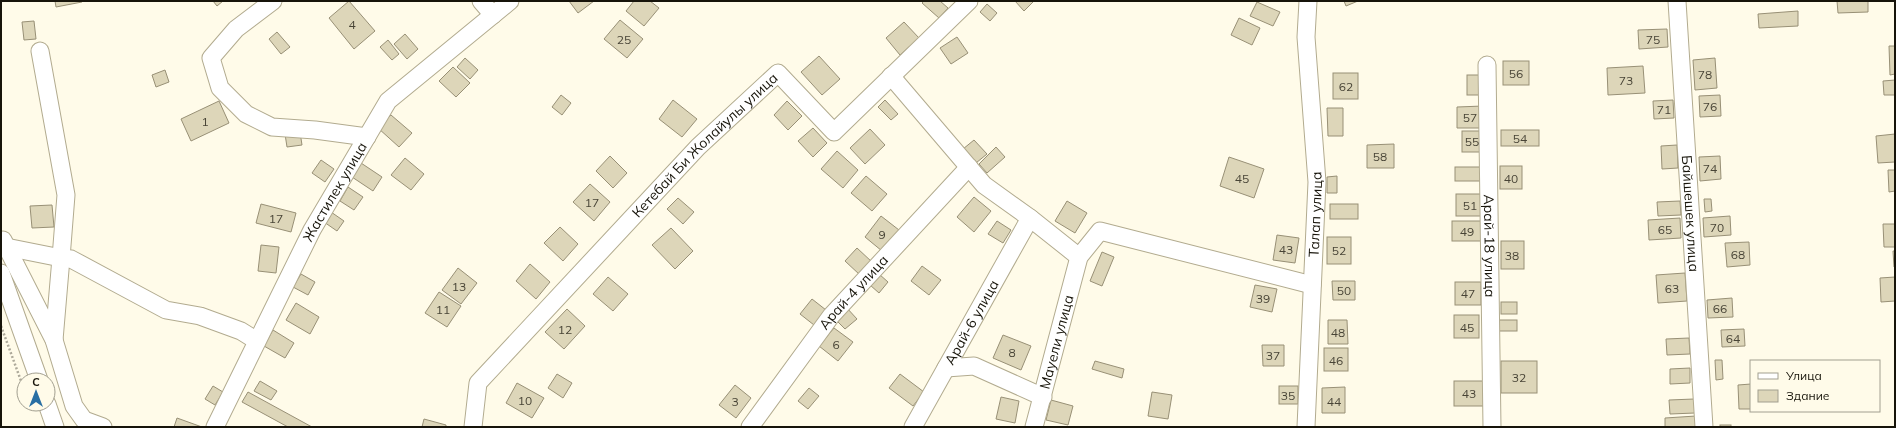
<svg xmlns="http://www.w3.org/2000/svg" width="1896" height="428" font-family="Mulish,sans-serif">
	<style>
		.building { fill: #ddd6b9; stroke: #989076 }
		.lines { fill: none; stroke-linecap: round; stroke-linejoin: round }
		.minor-casing { stroke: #b2ab8f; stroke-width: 19 }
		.path { stroke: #ada99a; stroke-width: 2.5; stroke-dasharray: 2 2; stroke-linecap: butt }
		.minor { stroke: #fff; stroke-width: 17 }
		.labels { text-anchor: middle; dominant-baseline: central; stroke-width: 4; stroke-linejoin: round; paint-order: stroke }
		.number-label { font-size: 12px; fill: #484436 }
		.street-label { font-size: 14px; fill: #17140a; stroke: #fffbe9 }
	</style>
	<rect width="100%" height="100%" fill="#fffbe9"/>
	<g class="building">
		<path d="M55,1H81L82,2L56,7Z"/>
		<path d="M213,1H223L217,6Z"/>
		<path d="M349,1L375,31L354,49L329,18Z"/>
		<path d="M569,1H594L578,13Z"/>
		<path d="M634,1H650L659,8L644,26L626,11Z"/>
		<path d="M924,1H940L948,8L939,18L922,3Z"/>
		<path d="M1015,1H1034L1024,11Z"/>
		<path d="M1344,1H1358L1346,6Z"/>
		<path d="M1837,1H1868V12L1838,13Z"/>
		<path d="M1257,2L1280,12L1273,26L1250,16Z"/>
		<path d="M987,4L997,13L990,21L980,12Z"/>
		<path d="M1798,11V26L1759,28L1758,14Z"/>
		<path d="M1239,18L1260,28L1252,45L1231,35Z"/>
		<path d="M620,20L643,39L627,58L604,39Z"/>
		<path d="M34,21L36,39L24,40L22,22Z"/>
		<path d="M904,22L919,38L900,55L886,38Z"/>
		<path d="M1667,29L1668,47L1639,49L1638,30Z"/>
		<path d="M277,32L290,47L281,54L269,39Z"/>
		<path d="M405,34L418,49L407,59L394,44Z"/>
		<path d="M957,37L968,53L951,64L940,48Z"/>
		<path d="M388,40L399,54L392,60L380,47Z"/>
		<path d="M1889,46H1895V74L1890,75Z"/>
		<path d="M819,56L840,79L822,95L801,72Z"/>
		<path d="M465,58L478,70L470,79L457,67Z"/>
		<path d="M1715,58L1717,88L1695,90L1693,60Z"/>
		<rect x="1503" y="61" width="26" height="24"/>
		<path d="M1643,66L1645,93L1608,95L1607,68Z"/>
		<path d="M453,67L470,83L456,97L439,81Z"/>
		<path d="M165,70L169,82L156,87L152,75Z"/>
		<rect x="1333" y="73" width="25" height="26"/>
		<rect x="1467" y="75" width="15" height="20"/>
		<path d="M1895,80V95H1884L1883,81Z"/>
		<path d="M561,95L571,103L562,115L552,107Z"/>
		<path d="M1720,95L1721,116L1700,117L1699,96Z"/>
		<path d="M673,100L697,119L682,137L659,119Z"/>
		<path d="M885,100L898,114L891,120L878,107Z"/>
		<path d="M1673,100L1674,118L1654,119L1653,101Z"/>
		<path d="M219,101L229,123L191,141L181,119Z"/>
		<path d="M787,101L802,116L788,130L774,115Z"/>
		<path d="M1483,106V128H1457V107Z"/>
		<path d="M1327,108H1343V136H1328Z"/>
		<path d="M391,115L412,133L399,147L378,128Z"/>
		<path d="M813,128L827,143L813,157L798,141Z"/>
		<path d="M870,129L885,145L865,164L850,148Z"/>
		<rect x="1501" y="130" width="38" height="16"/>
		<rect x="1462" y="131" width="21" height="21"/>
		<path d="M300,132L302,145L287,147L285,134Z"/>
		<path d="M1895,134V162L1878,163L1876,136Z"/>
		<path d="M974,140L987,154L976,163L963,149Z"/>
		<path d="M1394,144V168H1367V145Z"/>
		<path d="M1677,145L1678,168L1662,169L1661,146Z"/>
		<path d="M996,147L1005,157L987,173L979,164Z"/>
		<path d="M837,151L858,170L843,188L821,169Z"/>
		<path d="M610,156L627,173L613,188L596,171Z"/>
		<path d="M1720,156L1721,179L1700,181L1699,157Z"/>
		<path d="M1229,157L1264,169L1254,198L1220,186Z"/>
		<path d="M405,158L424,174L411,190L391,175Z"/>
		<path d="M321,160L334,169L325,182L312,173Z"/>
		<path d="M361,163L382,177L373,191L352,177Z"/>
		<rect x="1500" y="166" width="22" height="23"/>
		<rect x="1455" y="167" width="26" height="14"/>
		<path d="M1888,170H1895V191L1889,192Z"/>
		<path d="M866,176L887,194L872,211L851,193Z"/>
		<path d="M1337,176V193H1327V177Z"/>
		<path d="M590,184L610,202L594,221L573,202Z"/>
		<path d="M348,187L363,197L354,210L340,201Z"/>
		<rect x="1456" y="194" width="27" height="22"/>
		<path d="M974,197L991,211L974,232L957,217Z"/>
		<path d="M678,198L694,212L683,224L667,209Z"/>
		<path d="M1704,199H1711L1712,211L1705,212Z"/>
		<path d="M1067,201L1087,213L1075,233L1055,221Z"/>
		<path d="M1680,201L1681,215L1658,216L1657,202Z"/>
		<path d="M261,204L296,213L291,232L256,223Z"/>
		<rect x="1330" y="204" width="28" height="15"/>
		<path d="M52,205L54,227L32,228L30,206Z"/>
		<path d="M331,212L344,221L337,231L324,222Z"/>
		<path d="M881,216L899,230L882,251L865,237Z"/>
		<path d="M1730,216L1731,235L1704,237L1703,218Z"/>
		<path d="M1680,218L1681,238L1649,240L1648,220Z"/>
		<path d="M997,221L1011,230L1003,243L988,234Z"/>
		<rect x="1452" y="221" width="30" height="20"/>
		<path d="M1883,224H1895V247H1884Z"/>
		<path d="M560,227L578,244L563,261L544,243Z"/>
		<path d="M671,228L693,251L675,269L652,245Z"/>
		<path d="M1277,235L1299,238L1295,263L1273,260Z"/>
		<rect x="1327" y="237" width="24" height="27"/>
		<rect x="1501" y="241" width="23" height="28"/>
		<path d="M1749,242L1750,265L1727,267L1725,243Z"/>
		<path d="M261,245L279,247L276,273L258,271Z"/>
		<path d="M857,248L872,262L860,275L845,261Z"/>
		<path d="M1893,251H1895V267H1894Z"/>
		<path d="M1102,252L1114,257L1102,286L1090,281Z"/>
		<path d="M530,264L550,282L536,299L516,281Z"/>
		<path d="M922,266L941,280L929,295L911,281Z"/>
		<path d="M458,268L477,283L461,304L442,290Z"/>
		<path d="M1685,273L1687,301L1658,303L1656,275Z"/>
		<path d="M301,274L315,282L308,295L293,287Z"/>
		<path d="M879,274L888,282L879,293L870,285Z"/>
		<path d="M608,277L628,294L613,311L593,294Z"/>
		<path d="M1895,277V301L1881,302L1880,278Z"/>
		<path d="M1332,281H1355V300H1333Z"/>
		<rect x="1455" y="282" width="26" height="23"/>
		<path d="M1255,285L1277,289L1272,312L1250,307Z"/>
		<path d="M439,292L461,306L447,327L425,313Z"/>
		<path d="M1732,298L1733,317L1708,318L1707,300Z"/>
		<path d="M812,299L826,310L814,325L800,314Z"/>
		<rect x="1501" y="302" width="16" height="12"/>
		<path d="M296,303L319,317L310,334L286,320Z"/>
		<path d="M846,307L857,319L845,329L834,318Z"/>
		<path d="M567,309L585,326L564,349L545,332Z"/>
		<rect x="1454" y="315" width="25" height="23"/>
		<path d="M1328,320H1347L1348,344H1328Z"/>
		<rect x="1499" y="320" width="18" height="11"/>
		<path d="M834,328L853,342L838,361L819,346Z"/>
		<path d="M1744,329L1745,346L1722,347L1721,330Z"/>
		<path d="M273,330L294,343L285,358L264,346Z"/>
		<path d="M1003,335L1031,346L1021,370L993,358Z"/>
		<path d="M1689,338L1690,354L1667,355L1666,339Z"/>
		<path d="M1262,345H1284V366H1263Z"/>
		<rect x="1324" y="348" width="24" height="23"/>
		<path d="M1715,360H1722L1723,379L1716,380Z"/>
		<path d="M1095,361L1124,369L1122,378L1092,369Z"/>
		<rect x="1501" y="361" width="36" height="32"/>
		<path d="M1690,368V383L1670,384V369Z"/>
		<path d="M557,374L572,383L563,398L548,388Z"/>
		<path d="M900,374L924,392L913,406L889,388Z"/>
		<path d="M260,381L277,391L271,400L254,391Z"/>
		<rect x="1454" y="381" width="30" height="25"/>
		<path d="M517,383L544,398L532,418L506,403Z"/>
		<path d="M1751,384V409H1739L1738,385Z"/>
		<path d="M735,385L751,398L736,418L719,405Z"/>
		<path d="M213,386L223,392L215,405L205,399Z"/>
		<rect x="1279" y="386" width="19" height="18"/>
		<path d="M1345,387V413H1322V388Z"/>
		<path d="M809,388L819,396L808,409L798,401Z"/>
		<path d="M248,392L312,427H288L242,402Z"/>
		<path d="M1152,392L1172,395L1168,419L1148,416Z"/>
		<path d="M1001,397L1019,401L1015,423L996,419Z"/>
		<path d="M1694,399L1695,413L1670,414L1669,400Z"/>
		<path d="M1051,400L1073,406L1068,425L1046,420Z"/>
		<path d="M1696,416V427H1665V418Z"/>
		<path d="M177,418L202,427H174Z"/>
		<path d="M424,419L446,425V427H422Z"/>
		<rect x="1720" y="425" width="11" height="2"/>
	</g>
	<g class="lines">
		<g class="minor-casing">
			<g id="minor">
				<path d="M273,1L236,29L211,58L220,88L246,114L272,127L315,130L367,137"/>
				<path d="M481,1L493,15"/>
				<path id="s1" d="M1677,1L1704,427"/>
				<path id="s2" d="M1487,65L1492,427"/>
				<path d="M891,76L984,185L1030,218L1079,257"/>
				<path d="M3,240L54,340L74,406L84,420L103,427"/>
				<path d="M6,247L61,258L66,195L40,51"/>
				<path d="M1,273L39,380"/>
				<path d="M54,340L61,258L71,259L166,310L200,316L241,331L257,341"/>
				<path d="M946,368L974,366L1043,397"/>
				<path d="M47,404L55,427"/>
				<path id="s3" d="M215,427L312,230L388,101L510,1"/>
				<path id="s4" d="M473,427L478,383L698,147L778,73L834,132L969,1"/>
				<path id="s5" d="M750,427L831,316L969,167"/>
				<path id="s6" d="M913,427L1030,218"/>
				<path id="s7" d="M1034,427L1079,257L1100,231L1312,285"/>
				<path id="s8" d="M1306,427L1317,182L1306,37L1308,1"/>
			</g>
		</g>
		<path class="path" d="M1,326L24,389"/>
		<use href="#minor" class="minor"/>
	</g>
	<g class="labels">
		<g class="number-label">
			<text x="352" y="24">4</text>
			<text x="624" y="39">25</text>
			<text x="1653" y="39">75</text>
			<text x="1516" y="73">56</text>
			<text x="1705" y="74">78</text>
			<text x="1626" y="80">73</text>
			<text x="1346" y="86">62</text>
			<text x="1710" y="106">76</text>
			<text x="1664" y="109">71</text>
			<text x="1470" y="117">57</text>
			<text x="205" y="121">1</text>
			<text x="1520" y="138">54</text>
			<text x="1472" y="141">55</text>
			<text x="1380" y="156">58</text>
			<text x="1710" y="168">74</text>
			<text x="1242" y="178">45</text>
			<text x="1511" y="178">40</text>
			<text x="592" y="202">17</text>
			<text x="1470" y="205">51</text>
			<text x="276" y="218">17</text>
			<text x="1717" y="227">70</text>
			<text x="1665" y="229">65</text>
			<text x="1467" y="231">49</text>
			<text x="882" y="234">9</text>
			<text x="1286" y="249">43</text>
			<text x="1339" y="250">52</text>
			<text x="1738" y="254">68</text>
			<text x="1512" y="255">38</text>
			<text x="459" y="286">13</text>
			<text x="1672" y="288">63</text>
			<text x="1344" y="290">50</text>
			<text x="1468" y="293">47</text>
			<text x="1263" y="298">39</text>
			<text x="1720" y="308">66</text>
			<text x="443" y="309">11</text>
			<text x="1467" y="327">45</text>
			<text x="565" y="329">12</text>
			<text x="1338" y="332">48</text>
			<text x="1733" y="338">64</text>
			<text x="836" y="344">6</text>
			<text x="1012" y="352">8</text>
			<text x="1273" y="355">37</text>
			<text x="1336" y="360">46</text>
			<text x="1519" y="377">32</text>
			<text x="1469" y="393">43</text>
			<text x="1288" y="395">35</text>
			<text x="525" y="400">10</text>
			<text x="735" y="401">3</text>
			<text x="1334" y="401">44</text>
		</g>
		<g class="street-label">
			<text stroke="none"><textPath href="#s4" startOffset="373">Кетебай Би Жолайулы улица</textPath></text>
			<text stroke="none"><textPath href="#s3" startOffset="264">Жастилек улица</textPath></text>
			<text stroke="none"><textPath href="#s8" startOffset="213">Талап улица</textPath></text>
			<text stroke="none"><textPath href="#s1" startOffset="213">Байшешек улица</textPath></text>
			<text stroke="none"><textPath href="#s2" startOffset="181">Арай-18 улица</textPath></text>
			<text stroke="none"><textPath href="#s5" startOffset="170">Арай-4 улица</textPath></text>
			<text stroke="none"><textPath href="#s6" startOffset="120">Арай-6 улица</textPath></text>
			<text stroke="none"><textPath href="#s7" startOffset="88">Мауели улица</textPath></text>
		</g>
	</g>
	<rect width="1896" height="428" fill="none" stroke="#17140a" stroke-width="4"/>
	<rect x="1750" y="360" width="130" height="52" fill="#fffbe9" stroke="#a29f90"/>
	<rect x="1758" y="373" width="20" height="6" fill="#ffffff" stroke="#a29f90"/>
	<text x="1786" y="380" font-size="12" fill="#17140a">Улица</text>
	<rect x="1758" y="390" width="20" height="12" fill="#ddd6b9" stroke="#a29f90"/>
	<text x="1786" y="400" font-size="12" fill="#17140a">Здание</text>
	<g transform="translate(36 392)"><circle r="19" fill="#fffbe9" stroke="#a29f90"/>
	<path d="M0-3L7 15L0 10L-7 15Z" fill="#296fa3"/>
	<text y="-6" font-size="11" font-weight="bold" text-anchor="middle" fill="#17140a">С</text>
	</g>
</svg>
